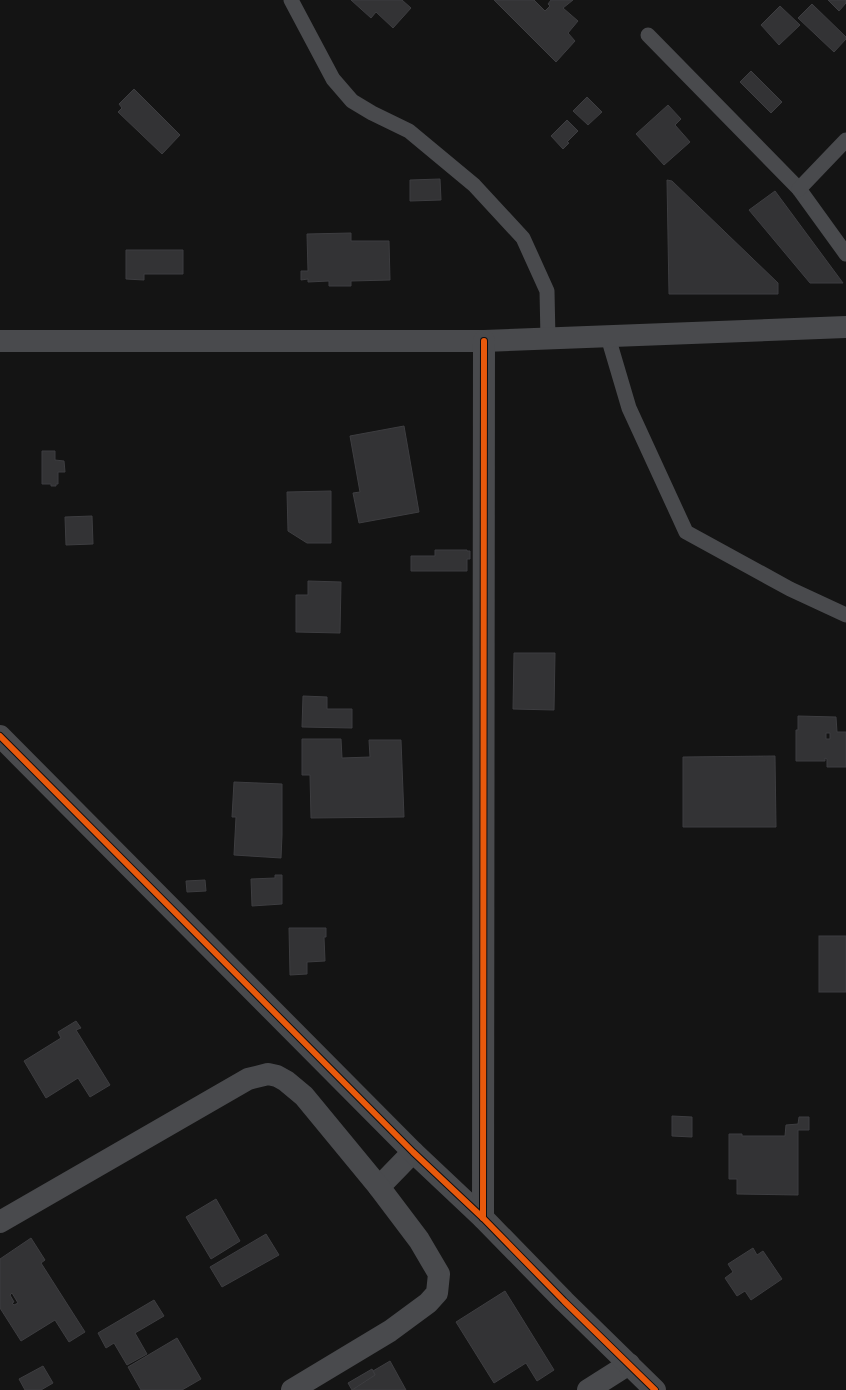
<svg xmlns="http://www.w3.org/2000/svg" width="846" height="1390" font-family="Quicksand,sans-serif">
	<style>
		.building { fill: #333335; stroke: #3d3d40; fill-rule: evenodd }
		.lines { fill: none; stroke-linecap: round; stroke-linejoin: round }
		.service { stroke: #494a4d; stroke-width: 15 }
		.minor { stroke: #494a4d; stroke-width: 22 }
		.tertiary { stroke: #494a4d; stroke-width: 22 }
		.cycleway-casing { stroke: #0f0e10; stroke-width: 8 }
		.cycleway { stroke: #e8590c; stroke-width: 6 }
	</style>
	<rect width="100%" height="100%" fill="#141414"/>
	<g class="building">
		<path d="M351,0H402L411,8L393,28L376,12L371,18Z"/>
		<path d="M494,0H534L545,11L550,6L548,4L551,0H573L563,8L578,21L568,33L575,41L556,62Z"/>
		<path d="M828,0H846V3L839,11Z"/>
		<path d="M812,4L846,37V39L834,52L798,18Z"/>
		<path d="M780,6L800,25L779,45L761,25Z"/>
		<path d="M751,71L782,102L771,113L740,82Z"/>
		<path d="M134,89L180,135L162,154L118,112L122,108L119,104Z"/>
		<path d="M587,97L602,112L588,125L573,111Z"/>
		<path d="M668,105L681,119L675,125L690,142L664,165L636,134Z"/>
		<path d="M567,120L578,131L567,142L569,143L563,149L551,136Z"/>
		<path d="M440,179L441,200L410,201V180Z"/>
		<path d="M667,180L672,181L778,283V294H669Z"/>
		<path d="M775,191L843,283H810L749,210Z"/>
		<path d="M351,233V241H389L390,280L351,281V286H329V281L308,282V279L301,280V271H308L307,234Z"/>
		<path d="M126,250H183V274H144V280L126,279Z"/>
		<path d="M404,426L419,512L359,523L353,493L360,492L350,436Z"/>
		<path d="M42,451H55V460L64,461L65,472H58V484H56V486H51V484H42Z"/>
		<path d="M331,491V543H307L288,531L287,492Z"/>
		<path d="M92,516L93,544L66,545L65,517Z"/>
		<path d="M435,550H467V551H470V559H467V571H411V556H435Z"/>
		<path d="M308,581L341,582L340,633L296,632V595H308Z"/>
		<path d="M514,653H555L554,710L513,709Z"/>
		<path d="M303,696L327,697V709H352V728L302,727Z"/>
		<path d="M798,716L836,717L837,732H846V767H827V759L825,758V761H796V730H798ZM826,733H830V739H826Z"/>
		<path d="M302,739H341L342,758L370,757L369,740H401L404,817L311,818L310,775H302Z"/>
		<path d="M775,756L776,827H683V757Z"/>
		<path d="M234,782L282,784V835L281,858L234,855L236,817H232Z"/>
		<path d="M275,875H282V904L252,906L251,879L275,878Z"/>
		<path d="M205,880L206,891L187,892L186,881Z"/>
		<path d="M289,928H326V937H324L325,961L307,962V974L290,975Z"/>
		<rect x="819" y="936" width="27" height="56"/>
		<path d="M76,1021L81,1028L76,1030L110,1085L90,1097L78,1078L46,1098L24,1061L61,1038L58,1032Z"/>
		<path d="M672,1116L692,1117V1137L672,1136Z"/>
		<path d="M799,1117H809V1130H798V1195L737,1194V1179H729V1134H742V1136H785L786,1125L798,1124Z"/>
		<path d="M216,1199L240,1241L211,1259L186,1217Z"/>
		<path d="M266,1234L279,1255L222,1287L210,1267Z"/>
		<path d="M31,1238L45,1260L41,1263L85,1332L69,1342L55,1320L21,1341L0,1308V1259ZM12,1293L18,1303L14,1305L12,1303L14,1302L10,1295Z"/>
		<path d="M753,1248L757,1255L763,1251L782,1279L751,1300L745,1291L737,1296L725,1278L733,1272L728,1264Z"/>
		<path d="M505,1291L554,1370L537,1381L526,1363L494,1383L456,1322Z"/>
		<path d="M154,1300L164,1316L135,1333L147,1354L127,1365L114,1343L106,1348L98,1333Z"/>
		<path d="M177,1338L201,1379L182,1390H141L128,1367Z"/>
		<path d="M390,1361L406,1390H352L375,1375L373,1371Z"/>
		<path d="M43,1366L53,1383L41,1390H25L19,1379Z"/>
		<path d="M372,1369L375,1375L352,1390L348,1383Z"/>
	</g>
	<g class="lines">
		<g class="service">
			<path d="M291,0L333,79L352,101L372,113L409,131L474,185L523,238L547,291L548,339"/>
			<path d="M648,35L799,189L846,254"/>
			<path d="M799,189L846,140"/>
			<path d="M608,337L629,408L686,532L790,589L846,615"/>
		</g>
		<g class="minor">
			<path d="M379,1187L413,1152"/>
			<path d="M0,1222L248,1079L268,1074L277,1076L286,1081L304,1096L379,1187L419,1240L439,1274L437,1293L428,1303L390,1331L292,1390"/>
			<path d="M588,1390L629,1364"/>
		</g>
		<g class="tertiary">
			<path d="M0,341H484L846,327"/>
			<path d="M0,736L413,1152L483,1218L564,1301L655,1390"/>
			<path d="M483,1218L484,341"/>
		</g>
		<g class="cycleway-casing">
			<g id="cycleway">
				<path d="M0,736L413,1152L483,1218L564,1301L655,1390"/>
				<path d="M483,1218L484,341"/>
			</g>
		</g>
		<use href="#cycleway" class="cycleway"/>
	</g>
</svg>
